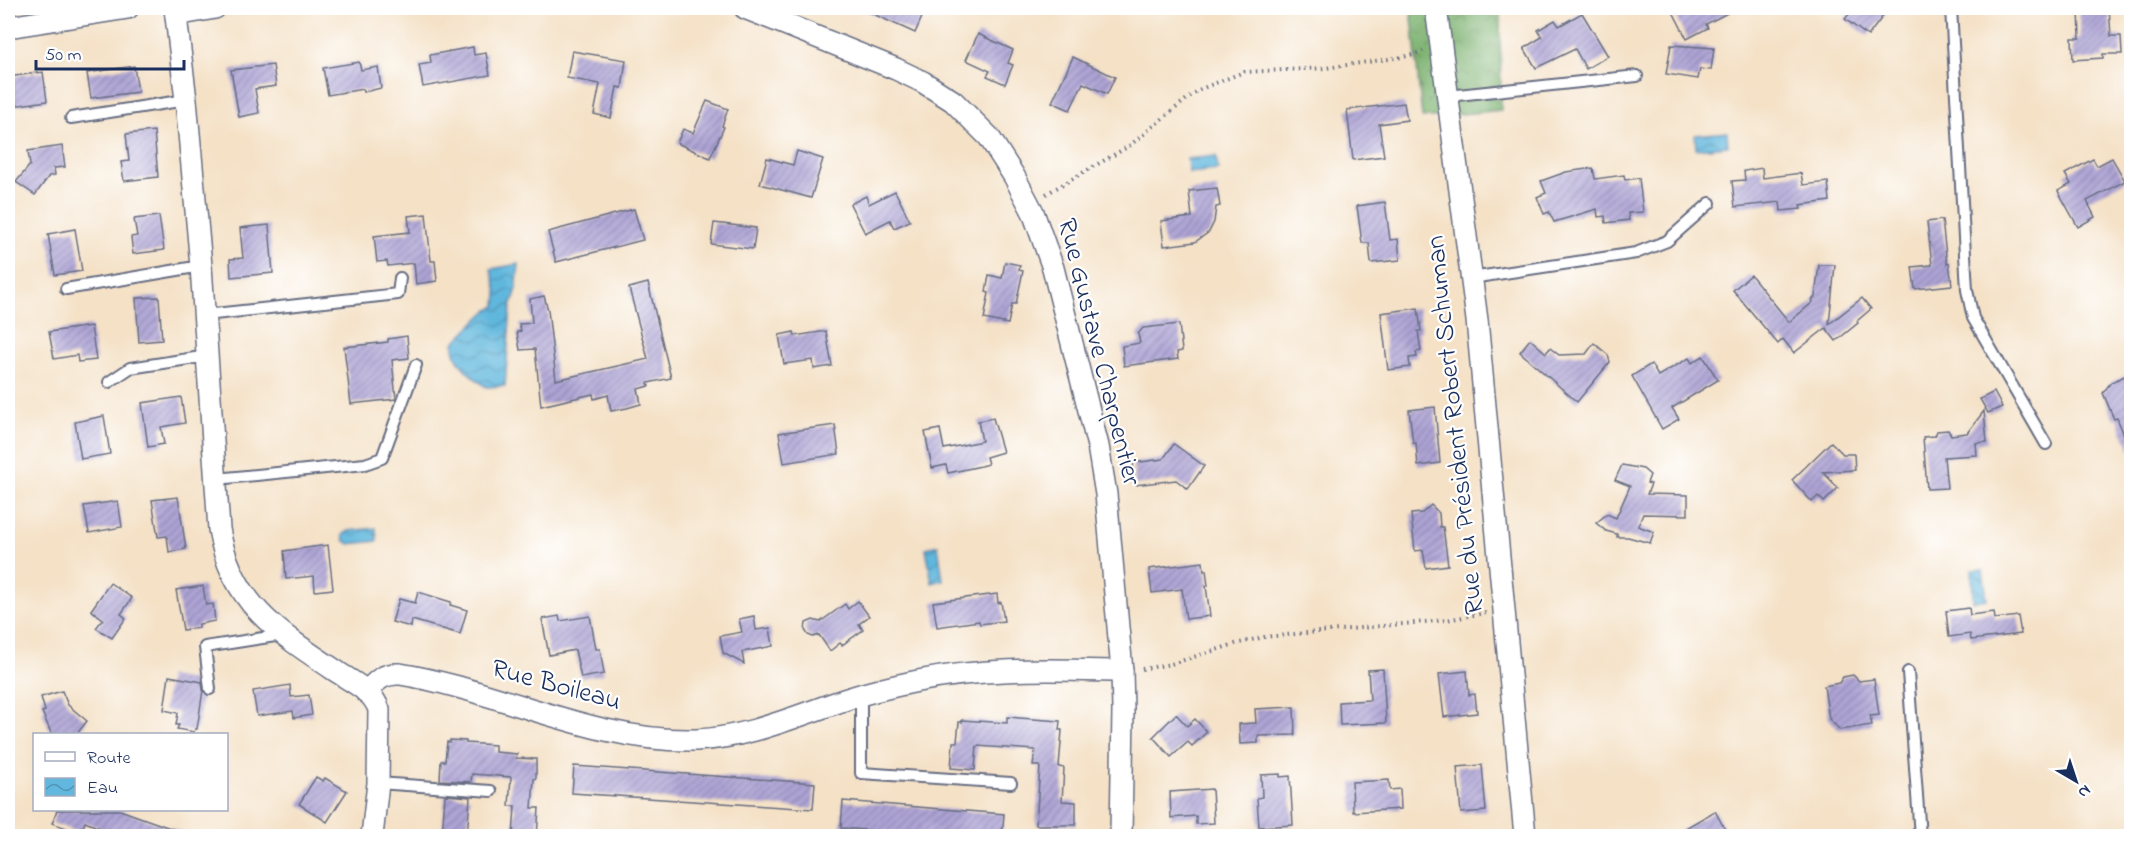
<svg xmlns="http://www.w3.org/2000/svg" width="2139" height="844" font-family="'Indie Flower',sans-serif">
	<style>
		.forest { fill: url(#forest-crowns); stroke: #4c7066; stroke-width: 1.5 }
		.water { fill: url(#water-waves); stroke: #3e739e; stroke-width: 1.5 }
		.building { fill: url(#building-hatch) }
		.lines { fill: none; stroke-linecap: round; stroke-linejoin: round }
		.lane-casing { stroke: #676d82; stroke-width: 14 }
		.street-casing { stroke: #676d82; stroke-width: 24 }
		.path { stroke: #676d82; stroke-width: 4; stroke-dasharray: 1.5 4.5; stroke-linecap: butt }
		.lane { stroke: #fff; stroke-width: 10 }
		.street { stroke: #fff; stroke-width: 21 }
		.labels { text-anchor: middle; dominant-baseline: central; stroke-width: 4.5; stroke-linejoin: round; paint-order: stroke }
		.street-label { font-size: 27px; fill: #1b2f5e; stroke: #fff }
	</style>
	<defs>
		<pattern id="forest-crowns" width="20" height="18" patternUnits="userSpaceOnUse" patternTransform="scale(1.5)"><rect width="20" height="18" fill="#7cb16e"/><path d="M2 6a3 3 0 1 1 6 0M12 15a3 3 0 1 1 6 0" fill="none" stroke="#65905e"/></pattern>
		<pattern id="water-waves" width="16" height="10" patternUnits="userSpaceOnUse" patternTransform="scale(1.5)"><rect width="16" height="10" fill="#61b7dd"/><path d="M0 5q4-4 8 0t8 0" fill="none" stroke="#4f95b6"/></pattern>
		<pattern id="building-hatch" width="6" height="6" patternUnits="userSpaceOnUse" patternTransform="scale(1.5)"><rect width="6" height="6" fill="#aea4d5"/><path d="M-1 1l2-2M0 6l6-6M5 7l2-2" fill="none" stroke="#8d86b0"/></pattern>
	</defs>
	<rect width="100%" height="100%" fill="#fff"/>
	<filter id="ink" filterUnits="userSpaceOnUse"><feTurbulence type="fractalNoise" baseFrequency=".0167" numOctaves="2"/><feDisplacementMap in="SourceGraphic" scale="12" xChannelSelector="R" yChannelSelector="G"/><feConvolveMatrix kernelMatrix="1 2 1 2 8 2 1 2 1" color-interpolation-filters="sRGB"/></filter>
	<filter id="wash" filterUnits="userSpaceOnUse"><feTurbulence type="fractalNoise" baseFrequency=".008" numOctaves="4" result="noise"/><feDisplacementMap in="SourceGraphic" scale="24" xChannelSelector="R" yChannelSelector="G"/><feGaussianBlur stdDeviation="1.35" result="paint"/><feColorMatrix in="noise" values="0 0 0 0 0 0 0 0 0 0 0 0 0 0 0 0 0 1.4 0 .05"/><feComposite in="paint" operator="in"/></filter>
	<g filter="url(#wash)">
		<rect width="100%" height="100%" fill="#f4e1c6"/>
		<path class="forest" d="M1411,8H1500L1501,110L1422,118Z"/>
		<g class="water">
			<path d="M1727,132L1728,146L1696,149L1695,135Z"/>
			<path d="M1216,156L1218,170L1189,173L1187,159Z"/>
			<path d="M519,264L516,292L511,306L505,386L486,387C473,377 452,362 454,343L484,313L496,306L497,292L491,269Z"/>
			<path d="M376,528L377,541L349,544L344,540L343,535L348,531Z"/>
			<path d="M938,545L943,580L932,583L926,548Z"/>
			<path d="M1972,570H1983L1987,599L1973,601Z"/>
		</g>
		<g id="blocks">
			<g class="building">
				<path d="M860,8H926L915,33Z"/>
				<path d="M1671,8H1737L1706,24L1708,28L1687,39Z"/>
				<path d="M1854,8H1889L1868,36L1845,19Z"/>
				<path d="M2079,8H2109L2111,36H2121L2122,54H2103V58L2073,60L2072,38H2080Z"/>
				<path d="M1582,13L1608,56L1586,69L1575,49L1536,68L1524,48L1542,37L1538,30L1555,20L1559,26Z"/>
				<path d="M978,34L1013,50L1008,63L1013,65L1005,84L987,76L990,71L966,60Z"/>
				<path d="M1671,45L1714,48L1711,70L1700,69L1698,79L1666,74Z"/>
				<path d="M473,47L474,55L486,53L490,75L423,87L419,65L431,63L430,55Z"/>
				<path d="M572,51L626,60L622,88L617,87L611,118L594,114L600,84L567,78Z"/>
				<path d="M1073,57L1115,77L1107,94L1083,83L1070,110L1052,102Z"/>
				<path d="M359,62L361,70L378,67L381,88L364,92L363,89L328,95L323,68Z"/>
				<path d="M273,65L276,86L255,89L259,113L239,117L231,70Z"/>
				<path d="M134,66L138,92L91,98L87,73Z"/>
				<path d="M43,72L47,101L13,106L8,77Z"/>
				<path d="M707,101L728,109L722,126L724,127L710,158L677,143L683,129L693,133Z"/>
				<path d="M1404,103L1407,120L1379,124L1384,156L1353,160L1347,110Z"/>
				<path d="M154,131L158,177L124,181L121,162L129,161L126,134Z"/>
				<path d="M62,146L65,167L54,168L55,175L49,176L35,195L16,182L30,165L28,151Z"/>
				<path d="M797,151L823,159L811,198L760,184L767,158L793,165Z"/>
				<path d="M2112,158L2125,181L2087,201L2095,217L2078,227L2058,191L2071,184L2065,174L2093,159L2097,166Z"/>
				<path d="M1593,168L1595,179L1624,175L1625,180L1639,178L1643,212L1628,213L1629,220L1606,223L1605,216L1598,217L1597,209L1554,222L1549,212L1544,214L1537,197L1546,193L1541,181L1566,172Z"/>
				<path d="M1762,168L1763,178L1801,173L1803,185L1828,182L1830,201L1800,205L1801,209L1781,211L1780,202L1735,207L1732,181L1745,180L1744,171Z"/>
				<path d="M1217,188L1220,206L1216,207L1214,222L1209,232L1195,242L1164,246L1161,221L1192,217L1189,191Z"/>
				<path d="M895,191L910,221L894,228L890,220L865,233L850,204L866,196L869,204Z"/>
				<path d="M1385,202L1390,240L1398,239L1400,260L1371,263L1369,243H1362L1357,206Z"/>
				<path d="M634,209L643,240L556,262L548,232Z"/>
				<path d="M426,214L431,261H435L437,281L416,284L414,263L388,266L387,261L377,262L374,236L410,232L408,216Z"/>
				<path d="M159,216L164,250L133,254L131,237L137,236L134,219Z"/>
				<path d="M1942,220L1947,264L1949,263L1952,285L1915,289L1912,267L1932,265L1927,222Z"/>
				<path d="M714,223L756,228L753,249L711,244Z"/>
				<path d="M269,225L273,273L231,277L230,259L243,258L240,228Z"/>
				<path d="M75,229L82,271L55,275L48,234Z"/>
				<path d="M1005,262L1020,265L1019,270L1023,271L1016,304H1012L1008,324L984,319L989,293L986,292L989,275L1002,278Z"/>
				<path d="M1819,265H1835L1829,324L1862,298L1871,309L1857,321L1858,323L1836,341L1826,328L1794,353L1783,339L1778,344L1733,290L1751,275L1789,322L1813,302L1812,300L1815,297Z"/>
				<path d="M648,283L671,378L648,383L649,386L638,389L641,404L627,408L611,411L608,395L594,399L593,394L541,406L535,349L520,350L517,332L521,331L519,324L532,323L530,299L544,296L548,310L556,380L648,359L629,288Z"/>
				<path d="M159,297L162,340L139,342L136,298Z"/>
				<path d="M1418,308L1421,331H1418L1421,351L1416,352L1417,357L1409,358L1410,367L1388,370L1381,313Z"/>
				<path d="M1179,324L1182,351L1177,352L1178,359L1124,366L1122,346L1140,343L1138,334L1143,328Z"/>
				<path d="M91,326L96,360L78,362L77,355L54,359L49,332Z"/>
				<path d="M826,331L832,366L814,369L813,360L784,364L779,335L794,332L795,336Z"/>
				<path d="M407,336L409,358L392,360L396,399L351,404L344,347L388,342V339Z"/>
				<path d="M1530,339L1546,353L1550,348L1559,355L1586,354L1594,343L1608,355L1610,362L1577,402L1520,352Z"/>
				<path d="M1703,356L1718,380L1672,408L1679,419L1662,429L1632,376L1651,364L1658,376L1689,358L1692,363Z"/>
				<path d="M2127,375L2132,387L2131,452L2117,418L2114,419L2103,393L2111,382Z"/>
				<path d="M1994,392L2002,407L1988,413L1980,399Z"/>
				<path d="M181,397L185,423L161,427L164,444L148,447L142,403Z"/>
				<path d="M1435,407L1440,463L1418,466L1416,443H1413L1409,410Z"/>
				<path d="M1984,411L1987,442L1976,443L1977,455L1944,457L1947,488L1927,489L1923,437L1935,436L1937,431L1948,430L1951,435L1967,433Z"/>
				<path d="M104,416L110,454L81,459L75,422Z"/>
				<path d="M993,418L1003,452L986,457L988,464L981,466L948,473L946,465L932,468L925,432L940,429L944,449L982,441L978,421Z"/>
				<path d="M835,425L839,454L784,463L779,433Z"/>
				<path d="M1831,442L1843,454H1854L1855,470L1823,472L1838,488L1824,502L1818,496L1812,502L1792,480Z"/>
				<path d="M1174,444L1204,466L1188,489L1176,480L1135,485L1133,463L1163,459Z"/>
				<path d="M1622,465L1643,469L1650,475L1647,483L1651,484L1647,494L1688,495V515L1643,514L1638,526L1654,532L1650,543L1628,537H1617V534L1606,531L1596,523L1607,514L1616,518L1630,486L1615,480Z"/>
				<path d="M178,497L186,549L169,552L167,536L158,537L152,500Z"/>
				<path d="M118,501L122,527L89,533L84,506Z"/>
				<path d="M1431,505L1439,513L1440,527H1443L1448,565L1426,568L1423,550L1415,551L1411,514L1422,513Z"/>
				<path d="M328,545L333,589L315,591L314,576L286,579L284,551Z"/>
				<path d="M1203,562L1204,571L1206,570L1208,586H1206L1210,616L1186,619L1182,589L1152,593L1149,569Z"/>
				<path d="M110,583L132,598L121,614L126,618L112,638L96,628L103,619L91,610Z"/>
				<path d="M203,586L206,605L213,604L215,621L199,624V628L183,630L176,590Z"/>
				<path d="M418,592L451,602L450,605L467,610L460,634L412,620L411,627L392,622L399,599L415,603Z"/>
				<path d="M997,594L998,603L1001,602L1004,621L980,624L979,621L937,627L933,602Z"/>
				<path d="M858,601L869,616L859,624L863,630L842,645L840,643L830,651L819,635L813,637L808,635L805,630L806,623L813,620L820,622L845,604L848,609Z"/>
				<path d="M1969,608L1970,615L1994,612L1995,619L2018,616L2021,634L1971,640L1970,634L1949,637L1946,611Z"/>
				<path d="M559,616L560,621L590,616L596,649H600L604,674L581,678L575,650L549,655L542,619Z"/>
				<path d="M754,616L756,630L770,628L773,646L742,652L744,664L723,653L720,636L742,632L739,619Z"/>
				<path d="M1383,669L1386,723L1340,725L1339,702L1370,700L1368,670Z"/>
				<path d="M1467,671L1469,695L1475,694L1477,713L1444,717L1439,674Z"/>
				<path d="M1853,675L1859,681L1874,679L1879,715L1870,716L1872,725L1840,730L1829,719L1824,686L1839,683L1843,677Z"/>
				<path d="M169,676L202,682L203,690L197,729H195L194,732L177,729L179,725H176L178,713L164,710Z"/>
				<path d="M290,685L291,697L309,695L312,715L294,718L293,711L257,716L253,691Z"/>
				<path d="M62,691L68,705L87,721L76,735H52L42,712L45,711L41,697Z"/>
				<path d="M1294,707L1295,735L1258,736V743L1240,744L1239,724L1256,723L1255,709Z"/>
				<path d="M1176,714L1187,726L1195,719L1207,732L1192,746L1188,742L1171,757L1153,737Z"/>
				<path d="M1007,717L1060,721L1059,730H1062L1059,767L1064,768L1062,801L1076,802V825H1036L1040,766H1033L1035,750L977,746L975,770L951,768L953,742H957L959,722H962V720L1007,723Z"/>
				<path d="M450,740L466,741V743L495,745V752L517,754L516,758L536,759V778L534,779L532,808H539L537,837H513L515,806H509L511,777L472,774L471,782L440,780L441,761H445L447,742H450Z"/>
				<path d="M1482,765L1486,811L1461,813L1457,767Z"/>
				<path d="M574,766L815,783L813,809L572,793Z"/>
				<path d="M1280,774V777L1290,776L1293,825L1259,827L1257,798L1262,797L1261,775Z"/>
				<path d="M316,777L323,781L325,778L347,791L327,822L299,804Z"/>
				<path d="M1389,780L1390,790L1400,789L1401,809L1353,812L1352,782Z"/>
				<path d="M1212,789L1214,823L1196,824V816L1171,818L1170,792Z"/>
				<path d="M445,795L470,797L467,837H442Z"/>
				<path d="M843,801L1004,814L1002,837H955L841,828Z"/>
				<path d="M57,810H120L187,834V837H123L85,822L81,833L52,823Z"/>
				<path d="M1715,811L1729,837H1670Z"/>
			</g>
		</g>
	</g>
	<g filter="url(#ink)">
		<use href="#blocks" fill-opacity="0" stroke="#676d82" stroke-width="1.5"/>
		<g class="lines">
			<g class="lane-casing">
				<g id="lane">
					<path d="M1951,8L1967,290L1973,318L2046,444"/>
					<path d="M1448,96L1637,76"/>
					<path d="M71,118L186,100"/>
					<path d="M1471,278L1636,253L1667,241L1710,203"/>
					<path d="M66,289L201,266"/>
					<path d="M205,315L398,294L400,278"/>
					<path d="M109,382L130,368L208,356"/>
					<path d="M217,479L365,464L382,458L416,365"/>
					<path d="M1908,672L1920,836"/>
					<path d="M210,689L205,647L282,635"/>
					<path d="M861,695V773L1011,783"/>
					<path d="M378,783L491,791"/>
				</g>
			</g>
			<g class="street-casing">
				<g id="street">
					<path d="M175,8L186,100L201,266L219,529C231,604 280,634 339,673C354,683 374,692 379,710L378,783L372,836"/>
					<path d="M745,8L896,69L923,82L953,101L989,137L1014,176L1033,212L1053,268L1098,446L1106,494L1122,671L1123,710L1121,836"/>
					<path d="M1436,8L1477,320L1525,836"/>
					<path d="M176,15L215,8"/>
					<path d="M8,27L128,8"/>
					<path d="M366,692C377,680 384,673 400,674C499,690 595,743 696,740C747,738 796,716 844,700C868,692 894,686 918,681C986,667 1054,670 1122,671"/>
				</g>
			</g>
			<g class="path">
				<path d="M1046,194L1129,146L1198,90L1244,72L1326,68L1409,56L1423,51"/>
				<path d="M1142,669L1171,664L1235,644L1264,637L1446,620L1486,613"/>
			</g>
			<use href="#lane" class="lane"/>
			<use href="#street" class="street"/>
		</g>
	</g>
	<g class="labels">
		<g class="street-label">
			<text transform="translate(1098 352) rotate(76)">Rue Gustave Charpentier</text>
			<text transform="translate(1456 425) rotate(-96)">Rue du Président Robert Schuman</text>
			<text transform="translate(556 686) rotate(15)">Rue Boileau</text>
		</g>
	</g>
	<rect width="2139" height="844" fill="none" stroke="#fff" stroke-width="30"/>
	<rect x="33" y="733" width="195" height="78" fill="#ffffff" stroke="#a4acbf" stroke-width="1.5"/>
	<rect x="45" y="752" width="30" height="9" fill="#ffffff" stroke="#a4acbf" stroke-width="1.5"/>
	<text x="87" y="763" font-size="18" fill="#1b2f5e">Route</text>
	<rect x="45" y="778" width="30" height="18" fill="url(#water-waves)" stroke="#a4acbf" stroke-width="1.5"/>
	<text x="87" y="793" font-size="18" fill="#1b2f5e">Eau</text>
	<g transform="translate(2076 781) rotate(141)" stroke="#ffffff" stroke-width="4.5" paint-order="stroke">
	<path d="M0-4.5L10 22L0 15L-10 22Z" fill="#1b2f5e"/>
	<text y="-9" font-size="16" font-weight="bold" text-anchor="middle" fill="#1b2f5e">N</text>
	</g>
	<path d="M36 60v9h148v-9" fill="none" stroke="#1b2f5e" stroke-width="3"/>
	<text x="45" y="60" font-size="18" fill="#1b2f5e" stroke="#ffffff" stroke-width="4.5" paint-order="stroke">50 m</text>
</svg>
